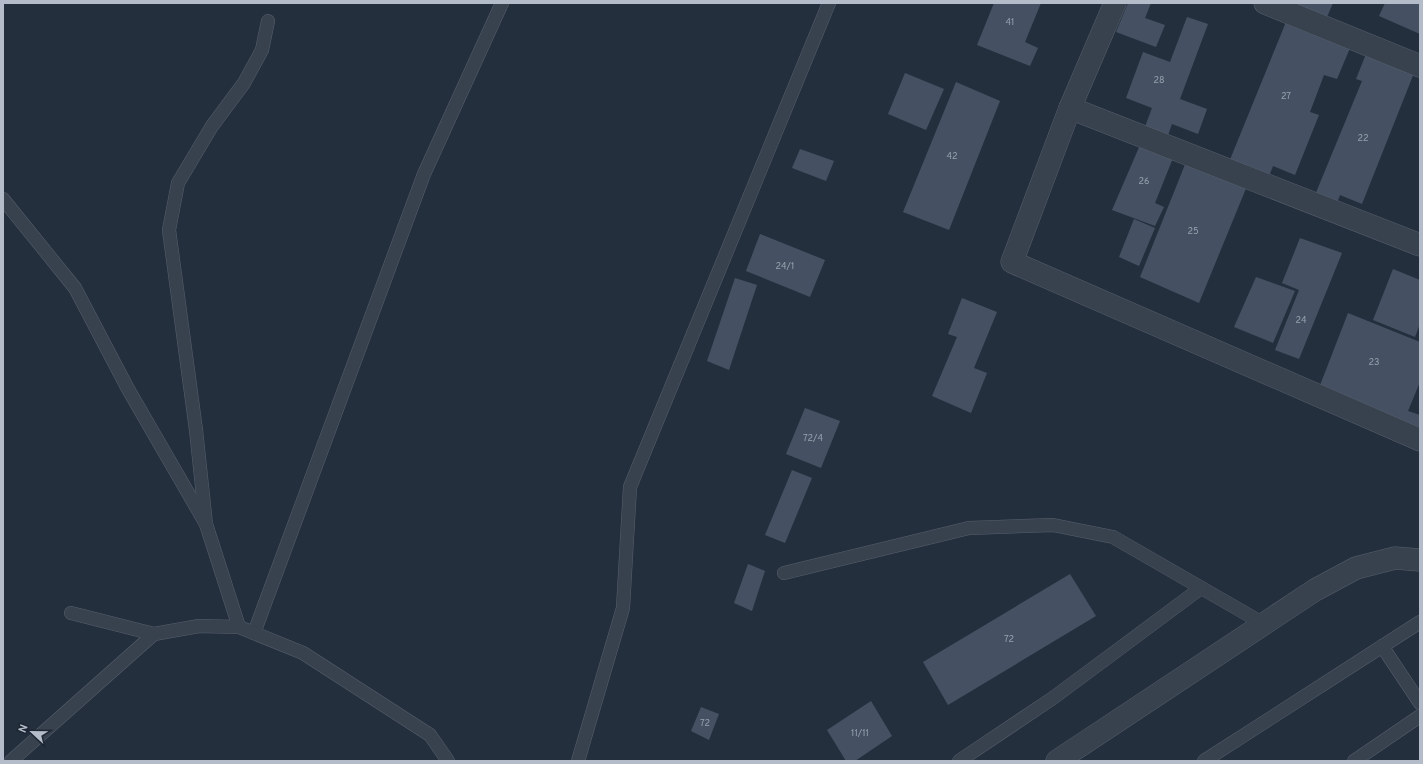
<svg xmlns="http://www.w3.org/2000/svg" width="1423" height="764" font-family="Overpass,sans-serif">
	<style>
		.building { fill: #455162 }
		.lines { fill: none; stroke-linecap: round; stroke-linejoin: round }
		.service-casing { stroke: #565f6c; stroke-width: 14 }
		.minor-casing { stroke: #565f6c; stroke-width: 23 }
		.service { stroke: #38414e; stroke-width: 13 }
		.minor { stroke: #38414e; stroke-width: 22 }
		.labels { text-anchor: middle; dominant-baseline: central; stroke-width: 3; stroke-linejoin: round; paint-order: stroke }
		.number-label { font-size: 9px; fill: #98a1af }
	</style>
	<rect width="100%" height="100%" fill="#242f3e"/>
	<g class="building">
		<path d="M994,3H1041L1025,42L1038,48L1030,66L977,45Z"/>
		<path d="M1128,3H1151L1145,18L1165,25L1156,47L1116,32Z"/>
		<path d="M1285,3H1333L1324,24Z"/>
		<path d="M1385,3H1420V34L1379,16Z"/>
		<path d="M1187,17L1208,24L1180,99L1207,109L1198,134L1172,124L1166,141L1143,132L1152,108L1126,98L1143,52L1170,62Z"/>
		<path d="M1286,22L1350,48L1337,79L1324,75L1310,112L1319,115L1295,175L1273,166L1268,179L1229,162Z"/>
		<path d="M1366,54L1414,73L1362,204L1340,195L1337,203L1315,195L1362,81L1356,79Z"/>
		<path d="M905,73L944,89L926,130L888,114Z"/>
		<path d="M956,82L1000,101L949,230L903,212Z"/>
		<path d="M1140,145L1173,158L1155,203L1164,207L1155,226L1112,210Z"/>
		<path d="M800,149L834,161L826,181L792,168Z"/>
		<path d="M1186,162L1247,186L1199,303L1140,277Z"/>
		<path d="M1134,219L1155,228L1139,266L1119,257Z"/>
		<path d="M760,234L825,260L810,297L746,271Z"/>
		<path d="M1300,238L1342,253L1299,359L1275,350L1299,290L1282,283Z"/>
		<path d="M1393,269L1420,280V324L1415,337L1373,320Z"/>
		<path d="M1256,277L1295,291L1273,343L1234,327Z"/>
		<path d="M735,278L757,285L729,370L707,361Z"/>
		<path d="M962,298L997,312L974,368L987,373L971,413L932,396L957,337L948,334Z"/>
		<path d="M1348,313L1420,342V382L1408,411L1420,415V438L1317,393Z"/>
		<path d="M805,408L840,421L821,468L786,454Z"/>
		<path d="M792,470L812,478L785,543L765,535Z"/>
		<path d="M748,564L765,571L752,611L734,603Z"/>
		<path d="M1070,574L1096,616L948,705L923,662Z"/>
		<path d="M871,701L892,736L855,761H846L827,730Z"/>
		<path d="M701,707L719,714L709,740L691,731Z"/>
	</g>
	<g class="lines">
		<g class="service-casing">
			<g id="service">
				<path d="M3,199L75,288L128,389L206,524L239,627"/>
				<path d="M206,524L196,430L169,230L178,183L212,126L244,83L262,50L268,21"/>
				<path d="M784,573L969,528L1053,525L1113,537L1264,624"/>
				<path d="M71,613L154,634"/>
				<path d="M254,633L424,174L502,3"/>
				<path d="M1382,646L1420,703"/>
				<path d="M11,761L154,634L199,626L239,627L303,653L430,735L448,761"/>
				<path d="M578,761L623,608L630,487L829,3"/>
				<path d="M959,761L1053,698L1201,588"/>
				<path d="M1204,761L1420,622"/>
				<path d="M1354,761L1420,716"/>
			</g>
		</g>
		<g class="minor-casing">
			<g id="minor">
				<path d="M1115,3L1070,108L1012,262L1420,440"/>
				<path d="M1265,3L1420,66"/>
				<path d="M1070,108L1420,245"/>
				<path d="M1057,761L1315,590L1356,568L1395,558L1420,560"/>
			</g>
		</g>
		<use href="#service" class="service"/>
		<use href="#minor" class="minor"/>
	</g>
	<g class="labels">
		<g class="number-label">
			<text x="1010" y="22">41</text>
			<text x="1159" y="80">28</text>
			<text x="1286" y="96">27</text>
			<text x="1363" y="138">22</text>
			<text x="952" y="156">42</text>
			<text x="1144" y="181">26</text>
			<text x="1193" y="231">25</text>
			<text x="785" y="266">24/1</text>
			<text x="1301" y="320">24</text>
			<text x="1374" y="362">23</text>
			<text x="813" y="438">72/4</text>
			<text x="1009" y="639">72</text>
			<text x="705" y="723">72</text>
			<text x="860" y="733">11/11</text>
		</g>
	</g>
	<rect width="1423" height="764" fill="none" stroke="#b4bcc9" stroke-width="8"/>
	<g transform="translate(32 732) rotate(292)" stroke="#1d2633" stroke-width="3" paint-order="stroke">
	<path d="M0-3L7 15L0 10L-7 15Z" fill="#b4bcc9"/>
	<text y="-6" font-size="11" font-weight="bold" text-anchor="middle" fill="#b4bcc9">N</text>
	</g>
</svg>
